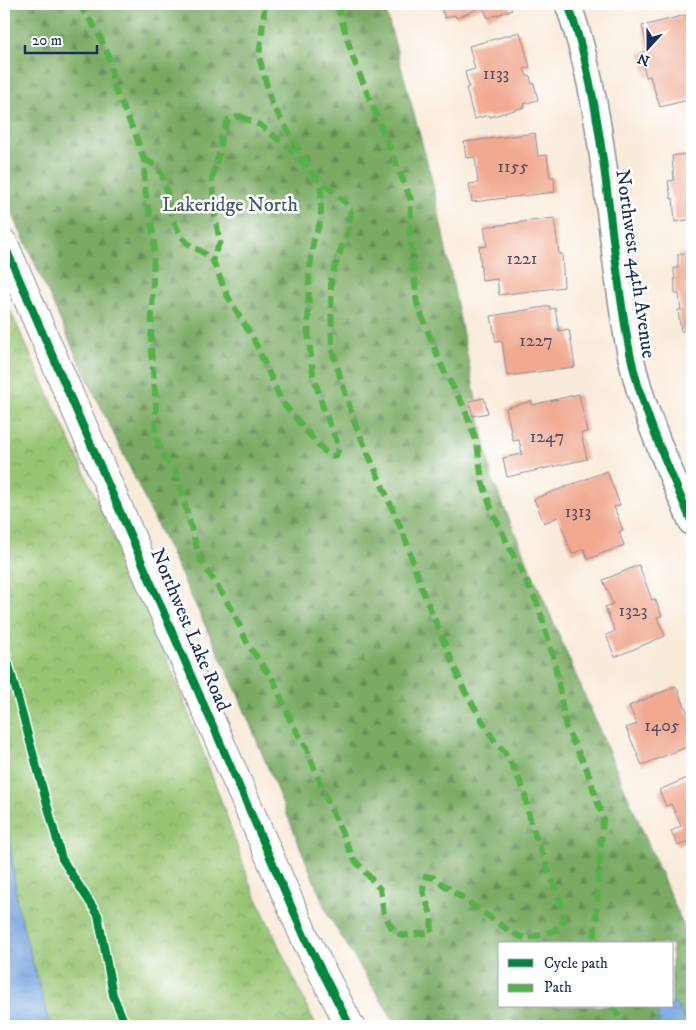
<svg xmlns="http://www.w3.org/2000/svg" width="696" height="1030" font-family="'IM FELL DW Pica',serif">
	<style>
		.forest { fill: url(#forest-firs); stroke: #4a6c61; fill-rule: evenodd }
		.park { fill: url(#park-crowns); stroke: #5a7a68 }
		.water { fill: url(#water-ripples); stroke: #47699e }
		.building { fill: #f1a990 }
		.lines { fill: none; stroke-linecap: round; stroke-linejoin: round }
		.minor-casing { stroke: #8a8d9c; stroke-width: 28 }
		.major-casing { stroke: #8a8d9c; stroke-width: 30 }
		.minor { stroke: #fff; stroke-width: 25 }
		.major { stroke: #fff; stroke-width: 28 }
		.quiet { stroke: #55b248; stroke-width: 6; stroke-dasharray: 12 6; stroke-linecap: butt }
		.cycleway-casing { stroke: #fff; stroke-width: 11 }
		.cycleway { stroke: #00873e; stroke-width: 8 }
		.labels { text-anchor: middle; dominant-baseline: central; stroke-width: 5; stroke-linejoin: round; paint-order: stroke }
		.number-label { font-size: 18px; fill: #504e6a }
		.park-label { font-size: 20px; fill: #405c64; stroke: #fff }
		.street-label { font-size: 20px; fill: #1b2f5e; stroke: #fff }
	</style>
	<defs>
		<pattern id="forest-firs" width="22" height="20" patternUnits="userSpaceOnUse" patternTransform="scale(1.25)"><rect width="22" height="20" fill="#7aaa64"/><path d="M5 1l3.5 6h-7zM16 11l3.5 6h-7z" fill="#638b56"/></pattern>
		<pattern id="park-crowns" width="20" height="18" patternUnits="userSpaceOnUse" patternTransform="scale(1.25)"><rect width="20" height="18" fill="#98c472"/><path d="M2 6a3 3 0 1 1 6 0M12 15a3 3 0 1 1 6 0" fill="none" stroke="#7ba061"/></pattern>
		<pattern id="water-ripples" width="26" height="14" patternUnits="userSpaceOnUse" patternTransform="scale(1.25)"><rect width="26" height="14" fill="#73a3dd"/><path d="M2 4q2-2 4 0t4 0M15 11q2-2 4 0t4 0" fill="none" stroke="#5e85b6"/></pattern>
	</defs>
	<rect width="100%" height="100%" fill="#fff"/>
	<filter id="ink" filterUnits="userSpaceOnUse"><feTurbulence type="fractalNoise" baseFrequency=".02" numOctaves="2"/><feDisplacementMap in="SourceGraphic" scale="10" xChannelSelector="R" yChannelSelector="G"/><feConvolveMatrix kernelMatrix="1 2 1 2 8 2 1 2 1" color-interpolation-filters="sRGB"/></filter>
	<filter id="wash" filterUnits="userSpaceOnUse"><feTurbulence type="fractalNoise" baseFrequency=".0096" numOctaves="4" result="noise"/><feDisplacementMap in="SourceGraphic" scale="20" xChannelSelector="R" yChannelSelector="G"/><feGaussianBlur stdDeviation="1.12" result="paint"/><feColorMatrix in="noise" values="0 0 0 0 0 0 0 0 0 0 0 0 0 0 0 0 0 1.4 0 .05"/><feComposite in="paint" operator="in"/></filter>
	<g filter="url(#wash)">
		<rect width="100%" height="100%" fill="#f9ebda"/>
		<path class="forest" d="M4,4H384L432,180L492,479L692,946V1026H397L328,915L237,692L76,355L4,195ZM500,944H672V1006H500Z"/>
		<path class="park" d="M4,297L99,504L174,675L225,811L250,884L316,1026H50L17,904L8,824L4,812Z"/>
		<g class="water">
			<path d="M4,812L8,824L17,904L50,1026H4Z"/>
			<path d="M672,1004L676,1005L689,1026H658V1007L672,1006Z"/>
		</g>
		<g id="blocks">
			<g class="building">
				<path d="M440,4H509L512,10L488,18L483,7L456,18L455,15L445,18Z"/>
				<path d="M686,15L692,40V99L660,107L650,76L646,77L640,53L648,51L642,26Z"/>
				<path d="M520,32L530,67L524,69L527,76H530L532,84L534,83L538,100L524,104L525,107L490,117L489,115L474,119L466,88L469,87L465,72L475,69L469,46Z"/>
				<path d="M535,133L538,156L547,155L550,177H554L555,192L472,202L469,184L478,183L475,157L466,158L464,142Z"/>
				<path d="M692,153V219L675,222L673,198L671,199L668,181L674,180L672,156Z"/>
				<path d="M554,218L559,254H562L564,287L499,295L497,279L482,281L479,247L487,246L484,227Z"/>
				<path d="M692,253V330L681,331L678,310H681L680,304L679,294H675L674,268H678V254Z"/>
				<path d="M550,306V309L555,308L559,331L569,329L575,367L507,376L502,341L496,342L491,316Z"/>
				<path d="M579,394L587,432L581,433L587,459L507,477L503,458L522,454L519,440L513,441L506,408L532,401V405Z"/>
				<path d="M484,398L488,413L473,416L469,401Z"/>
				<path d="M607,471L620,505L614,507L623,530L619,532L624,545L588,559L584,549L572,554L558,517L544,523L534,499Z"/>
				<path d="M639,565L652,600L655,599L662,616L657,617L665,636L615,657L606,635L615,631L605,607L613,604L603,580Z"/>
				<path d="M676,686L690,718L692,716V745L642,765L626,728L637,724L629,706Z"/>
				<path d="M692,776V840L678,846L671,831L681,826L671,804L666,806L659,790Z"/>
			</g>
		</g>
	</g>
	<g filter="url(#ink)">
		<use href="#blocks" fill-opacity="0" stroke="#8a8d9c" stroke-width="1"/>
		<g class="lines">
			<g class="minor-casing">
				<path id="minor" d="M568,4C608,116 607,237 630,353C642,412 669,468 692,523"/>
			</g>
			<g class="major-casing">
				<path id="major" d="M4,244L305,938L350,1026"/>
			</g>
			<use href="#minor" class="minor"/>
			<use href="#major" class="major"/>
			<g class="quiet">
				<path d="M78,4L97,30L109,58L114,87L136,136L144,160L145,190L154,239L151,349L156,405L155,432L161,453L175,470L200,559L233,611L248,645L274,681L292,724L306,747L322,788L353,858L380,889L384,914L392,928L402,936L432,932C431,927 432,921 431,915C427,900 419,892 426,876L434,878L511,932L525,939L560,929L564,920L560,900L531,824L524,790L513,767L504,751L495,742L464,690L421,587L404,535L355,424L332,350L331,279L343,243L350,227L351,213L347,204L314,175L272,104L259,57L265,4"/>
				<path d="M337,4L353,58L411,200L410,238L417,304L442,367L464,407L477,443L482,481L494,516L538,605L554,659L566,728L586,767L603,818L594,944"/>
				<path d="M240,116L260,125L287,146L314,175L321,189V219L313,243L309,275L308,332L313,374L324,410L339,447L336,456L329,455L320,447L282,402L254,340L227,295L213,261V256L220,242L215,217L212,179L220,150L221,137L228,120Z"/>
				<path d="M144,160C169,166 165,194 171,214C173,221 177,229 181,235C189,249 203,249 213,261"/>
				<path d="M613,1006L624,1026"/>
			</g>
			<g class="cycleway-casing">
				<g id="cycleway">
					<path d="M568,4C608,116 607,237 630,353C642,412 669,468 692,523"/>
					<path d="M4,244L305,938L350,1026"/>
					<path d="M4,647L62,859L98,915L113,995L126,1026"/>
				</g>
			</g>
			<use href="#cycleway" class="cycleway"/>
		</g>
	</g>
	<g class="labels">
		<g class="number-label">
			<text x="496" y="74">1133</text>
			<text x="513" y="167">1155</text>
			<text x="522" y="259">1221</text>
			<text x="536" y="341">1227</text>
			<text x="547" y="437">1247</text>
			<text x="578" y="512">1313</text>
			<text x="633" y="611">1323</text>
			<text x="662" y="726">1405</text>
		</g>
		<g class="park-label">
			<text x="230" y="205">Lakeridge North</text>
		</g>
		<g class="street-label">
			<text transform="translate(635 264) rotate(82)">Northwest 44th Avenue</text>
			<text transform="translate(190 630) rotate(67)">Northwest Lake Road</text>
		</g>
	</g>
	<rect width="696" height="1030" fill="none" stroke="#fff" stroke-width="20"/>
	<rect x="498" y="942" width="175" height="65" fill="#ffffff" stroke="#a4acbf"/>
	<rect x="508" y="959" width="25" height="8" fill="#00873e" stroke="#a4acbf"/>
	<text x="544" y="968" font-size="15" fill="#1b2f5e">Cycle path</text>
	<rect x="508" y="984" width="25" height="8" fill="#55b248" stroke="#a4acbf"/>
	<text x="544" y="992" font-size="15" fill="#1b2f5e">Path</text>
	<g transform="translate(648 48) rotate(201)" stroke="#ffffff" stroke-width="4" paint-order="stroke">
	<path d="M0-4L9 19L0 12L-9 19Z" fill="#1b2f5e"/>
	<text y="-8" font-size="14" font-weight="bold" text-anchor="middle" fill="#1b2f5e">N</text>
	</g>
	<path d="M25 45v8h72v-8" fill="none" stroke="#1b2f5e" stroke-width="2.5"/>
	<text x="32" y="45" font-size="15" fill="#1b2f5e" stroke="#ffffff" stroke-width="4" paint-order="stroke">20 m</text>
</svg>
